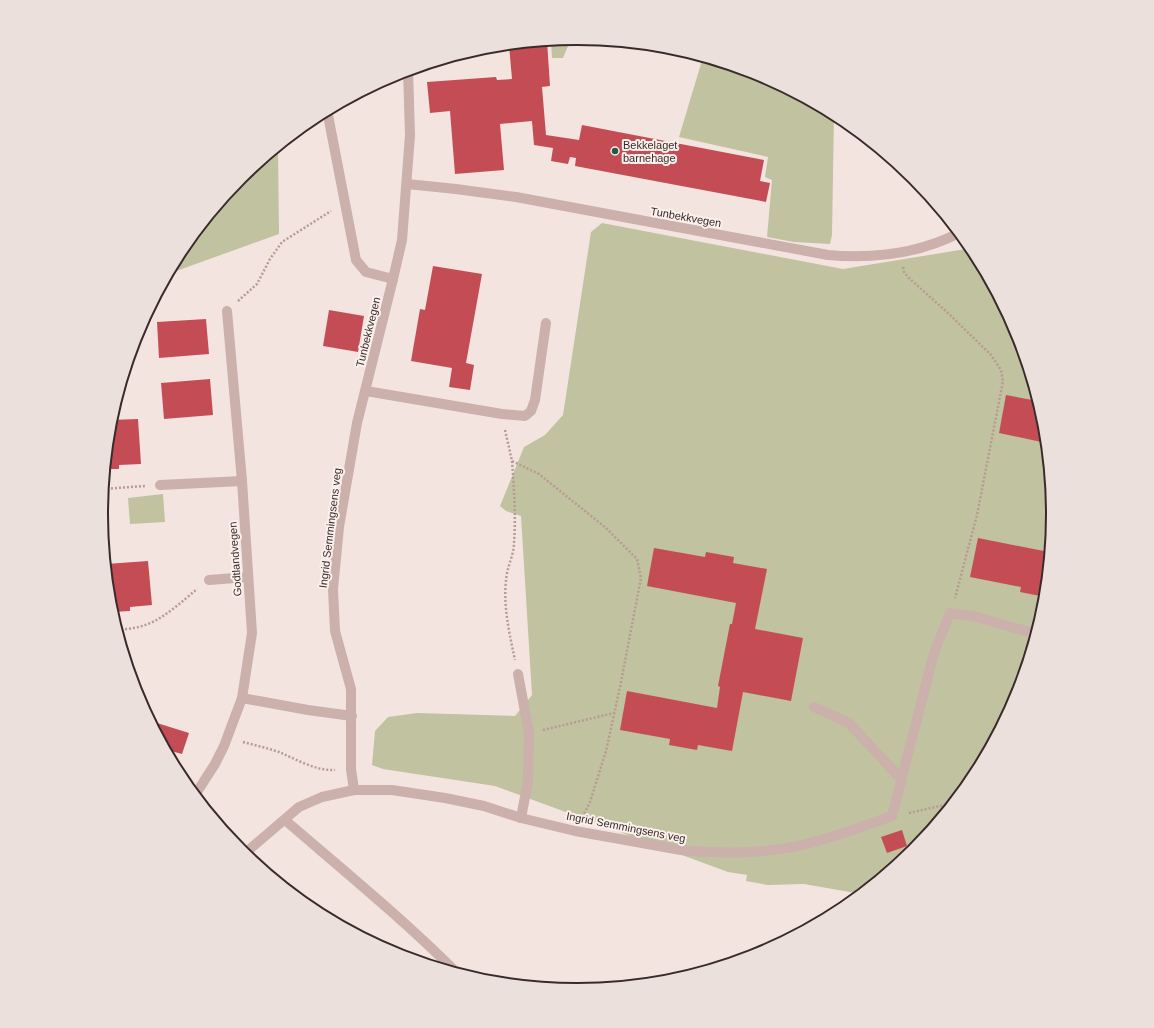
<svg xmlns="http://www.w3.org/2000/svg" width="1154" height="1028" font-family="Arial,sans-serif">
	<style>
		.green { fill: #c1c2a0 }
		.building { fill: #c44d55 }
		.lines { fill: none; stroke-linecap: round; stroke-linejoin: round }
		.path { stroke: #b79a96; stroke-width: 2.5; stroke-dasharray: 2 2; stroke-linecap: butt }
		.service { stroke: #cbb0ab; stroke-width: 10 }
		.minor { stroke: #cbb0ab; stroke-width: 10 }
		.poi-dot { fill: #205a4c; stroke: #faf0ec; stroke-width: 1.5 }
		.labels { text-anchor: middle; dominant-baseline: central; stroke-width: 4; stroke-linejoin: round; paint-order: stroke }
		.poi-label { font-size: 11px; fill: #392b2a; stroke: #faf0ec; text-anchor: start }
		.street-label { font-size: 11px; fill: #392b2a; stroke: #faf0ec }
		.rim { fill: none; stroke: #392b2a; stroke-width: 2 }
	</style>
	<rect width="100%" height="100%" fill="#f3e4e0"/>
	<g class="green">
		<path d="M571,39L563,58H552L551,41Z"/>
		<path d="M703,57L759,74L834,114L832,235L830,244L794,242L767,237L772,180L765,177L768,157L679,137Z"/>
		<path d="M278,146L279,234L168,274L181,249L241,177Z"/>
		<path d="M602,223L843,269L972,248L1017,332L1044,421L1053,514L1044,607L1017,696L973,779L913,851L861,894L804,884L768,885L746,881L747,875L728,872L495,786L383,769L372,765L375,731L388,717L417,713L515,716L532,695L521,516L506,511L500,506L524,447L545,435L563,415L591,232Z"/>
		<path d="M163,494L165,522L130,524L128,498Z"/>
	</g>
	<g class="building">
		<path d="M547,41L550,86L542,87L546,135L579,140L582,125L764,160L760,181L770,183L766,202L575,166L576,158L570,157L568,164L551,161L553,148L534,145L532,121L500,124L504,170L455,174L450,111L430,113L427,82L496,77L497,80L512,79L509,45Z"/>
		<path d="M433,266L482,274L466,363L474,365L470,390L449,387L452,368L411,361L420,309L425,310Z"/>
		<path d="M329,310L364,316L358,352L323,346Z"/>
		<path d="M206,319L209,354L159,358L157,322Z"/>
		<path d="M210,379L213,415L164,419L161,383Z"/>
		<path d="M1006,395L1038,401L1044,421L1046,443L999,433Z"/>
		<path d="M138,419L141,464L119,465V469H105L110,420Z"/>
		<path d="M978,538L1049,552L1045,597L1020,592L1021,587L970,577Z"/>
		<path d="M654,548L705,557L706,552L734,557L733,563L767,569L755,629L803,638L791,701L743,692L732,751L698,745L697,750L669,745L670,739L620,730L627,691L717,708L720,687L718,686L730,624H732L736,603L647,586Z"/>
		<path d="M148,561L152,605L130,607V611L112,612L106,564Z"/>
		<path d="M157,723L189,733L182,754L171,751V755L168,754L155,729Z"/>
		<path d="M902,830L907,846L887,853L881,837Z"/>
	</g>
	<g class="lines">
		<g class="path">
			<path d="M903,267L904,272L909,278L949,314L991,355L1001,370L1003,381L977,515L955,598"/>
			<path d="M238,301L257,284L270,259L282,242L331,211"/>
			<path d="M505,430L512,461L539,474L606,528L637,559L641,578L620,687L606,751L590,802L583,816"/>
			<path d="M512,461C514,488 516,516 514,543C514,553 509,563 507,573C502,602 509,632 515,660"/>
			<path d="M103,489L145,486"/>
			<path d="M117,630C128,629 138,628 148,624C164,618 184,600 197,589"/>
			<path d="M543,730L614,713"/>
			<path d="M243,742C255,745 267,748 279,752C296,759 315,771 335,770"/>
			<path d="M909,813L953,803"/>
		</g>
		<g class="service">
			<path d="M327,110L356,260L366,272L393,279"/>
			<path d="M366,391L502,414L525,416L531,411L535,400L546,323"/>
			<path d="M160,485L242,481"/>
			<path d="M209,580L248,577"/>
			<path d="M518,674L529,733L528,781L521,818"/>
			<path d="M814,707L849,723L902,780"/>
			<path d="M892,816L934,653L950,613L973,616L1036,634"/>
		</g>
		<g class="minor">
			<path d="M407,184L456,189L516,197L828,255C873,259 918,254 959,233"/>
			<path d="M242,698L308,710L352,716"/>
			<path d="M354,790L351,769V689L335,631L333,589L339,527L357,423L393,279L402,240L410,135L408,70"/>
			<path d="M195,795L215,764L224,746L242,698L252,633L242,481L227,311"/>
			<path d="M285,820C343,870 403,919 457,973"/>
			<path d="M244,854L299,807L322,797L354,790H392L445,798L484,806L521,818L575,831L681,850C721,854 763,854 802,845C833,838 863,826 892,816"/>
		</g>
	</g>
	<circle class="poi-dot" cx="615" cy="151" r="4"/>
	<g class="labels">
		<g class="poi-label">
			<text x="623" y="145">Bekkelaget<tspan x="623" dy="13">barnehage</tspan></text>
		</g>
		<g class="street-label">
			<text transform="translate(686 217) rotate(10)">Tunbekkvegen</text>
			<text transform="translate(368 332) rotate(-76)">Tunbekkvegen</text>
			<text transform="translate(330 528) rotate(-83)">Ingrid Semmingsens veg</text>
			<text transform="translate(235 559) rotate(-94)">Godtlandvegen</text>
			<text transform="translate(626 827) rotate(11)">Ingrid Semmingsens veg</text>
		</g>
	</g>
	<path d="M0 0H1154V1028H0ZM108 514a469 469 0 1 1 938 0a469 469 0 1 1-938 0Z" fill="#ebe0dc" fill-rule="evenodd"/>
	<path class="rim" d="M108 514a469 469 0 1 1 938 0a469 469 0 1 1-938 0Z"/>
</svg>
